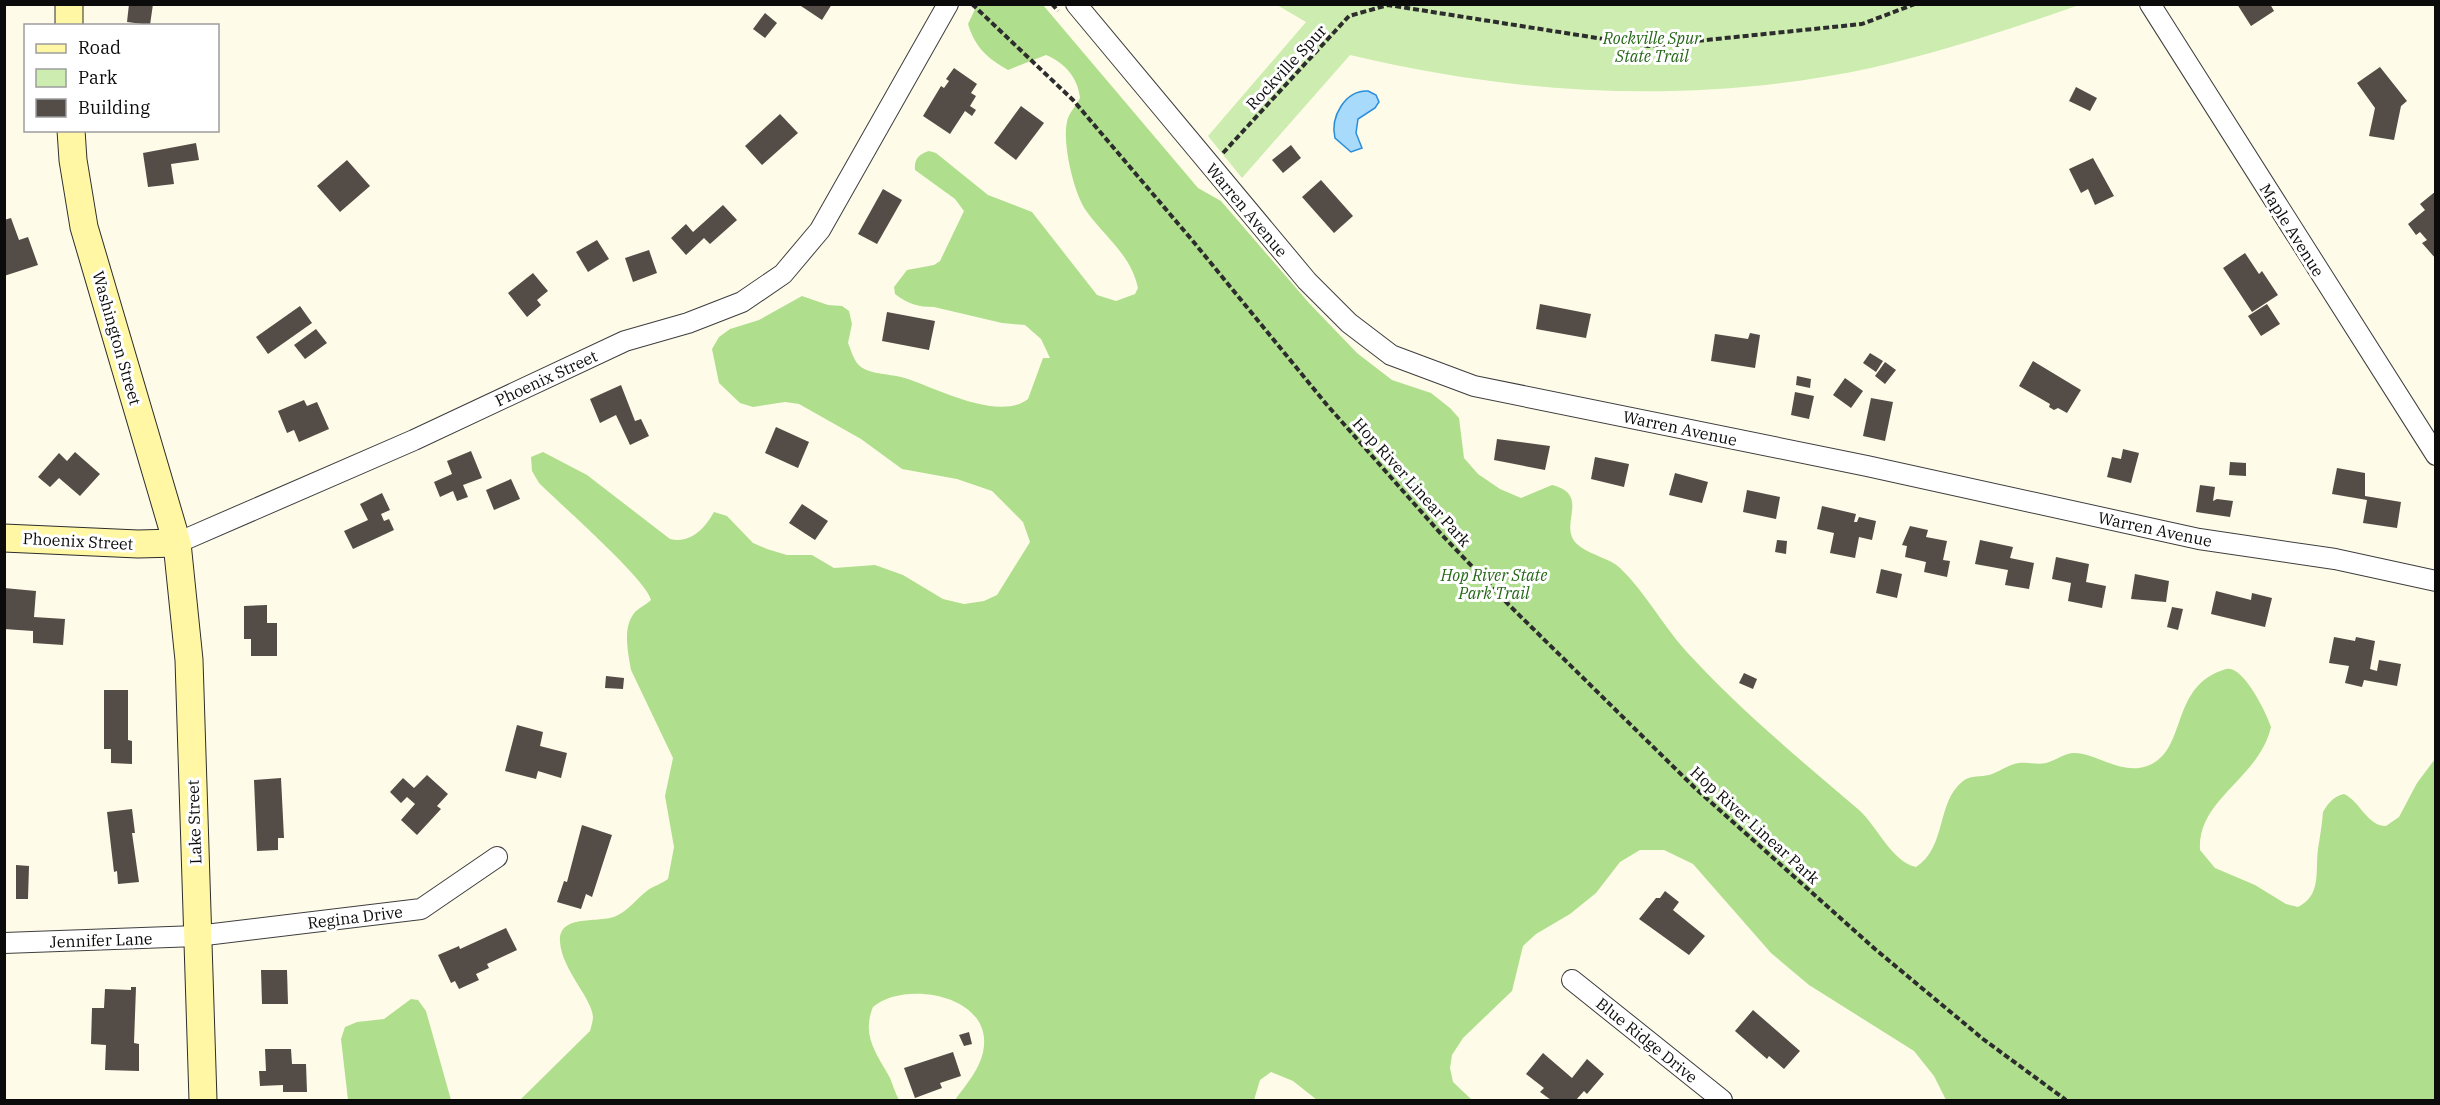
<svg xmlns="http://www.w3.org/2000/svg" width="2440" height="1105" font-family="'IBM Plex Serif',serif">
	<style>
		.green { fill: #cdecaf }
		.forest { fill: #afdf8d }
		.water { fill: #a8dafc; stroke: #298ed9; stroke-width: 1.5 }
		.building { fill: #544c46 }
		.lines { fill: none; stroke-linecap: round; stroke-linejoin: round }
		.street-casing { stroke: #3e3e3e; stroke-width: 22 }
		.secondary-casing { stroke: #2d2d2d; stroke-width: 29 }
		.path { stroke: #2d2d2d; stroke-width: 4; stroke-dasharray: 6 3; stroke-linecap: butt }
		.street { stroke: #fff; stroke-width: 20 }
		.secondary { stroke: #fff7a4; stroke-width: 27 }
		.labels { text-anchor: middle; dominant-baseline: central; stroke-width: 6; stroke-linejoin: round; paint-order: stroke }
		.park-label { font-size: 16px; font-style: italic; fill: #256717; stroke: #fff }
		.street-label { font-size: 16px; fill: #0b0b0b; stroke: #fff }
	</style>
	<rect width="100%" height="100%" fill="#fffbe9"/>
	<path class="green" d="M1277,5H2079C2011,29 1942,52 1871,68C1697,105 1522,96 1350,55L1242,178L1208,136L1306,22Z"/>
	<g class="forest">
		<path d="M977,5H1043L1198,188L1221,201L1309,303L1357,353L1392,380L1431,393L1450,408L1459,418L1464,458L1478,474L1500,489L1521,498L1552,485C1592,495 1557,525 1577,544C1589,555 1610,558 1620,568C1645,592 1662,624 1685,650C1738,708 1799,759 1859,810C1877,826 1892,862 1916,867C1947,847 1936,802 1963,781C1971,775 1981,777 1989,775C1999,772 2009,764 2019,763C2028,762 2037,765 2046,763C2057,760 2065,752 2076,753C2099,755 2123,775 2147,766C2189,751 2168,686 2226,669C2243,664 2267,714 2271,727C2259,779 2197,799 2200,850L2215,868L2255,885L2286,904L2298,907C2322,895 2315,871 2318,849C2320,836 2322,825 2323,812C2328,803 2334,796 2344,794C2360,801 2367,826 2386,826L2399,817L2417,783L2435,759V1100H1946L1934,1076L1914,1051L1809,985L1771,953L1693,864L1664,850H1640L1620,862L1596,893L1570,914L1536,934L1523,946L1512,991L1463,1038L1452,1055L1450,1068L1453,1082L1472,1100H1317L1293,1081L1271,1072L1260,1080L1254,1100H955C968,1082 986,1063 984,1038C980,992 901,982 873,1007C861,1036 877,1054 890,1078C893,1085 895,1093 899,1100H520L590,1031C591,1027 593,1021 593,1017C592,998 562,970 560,942C558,913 599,924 616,916C628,911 637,898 648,890C654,886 661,884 668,879L674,847L665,796L673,758L631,670C628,652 622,627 635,612C640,607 646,605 651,600C647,580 560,504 539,483L532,471L531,457L543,452L587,475L670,539C691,544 705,528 714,512L727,516L753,543L767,549L787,555H812L834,568L875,565L903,575L943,599L964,604L984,601L997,595L1030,542L1023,522L992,491L957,479L902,469L861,439L799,404L785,402L753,407L740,403L719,383L712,349L719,337L730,329L759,320L802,296L828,305L842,306L849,311L852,324L848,343C851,350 854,362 861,367C870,374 889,374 901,377C932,385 997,423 1028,399L1043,358H1050L1041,339L1025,325L1002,323L934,307C918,307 908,304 895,294L894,287L907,270L934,265L940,261L964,211L955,199L915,170C914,159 919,154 929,151L936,153L988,195L1032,212L1097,295L1116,301L1135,294L1138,288C1131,255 1105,237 1087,212C1074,195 1062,143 1067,122C1068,114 1076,106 1080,98C1078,78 1065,63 1046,55L1008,70C987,58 975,47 968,24Z"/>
		<path d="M411,999L418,1000L426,1011L451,1100H348L341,1039L345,1027L357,1022L384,1019Z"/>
	</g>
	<path class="water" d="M1368,91L1376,95L1379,102L1375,108L1358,119L1356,133L1362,148L1351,152L1335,138C1330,117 1345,90 1368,91Z"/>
	<g class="building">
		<path d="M129,4H153L150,25L127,22Z"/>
		<path d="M798,4H832L822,20Z"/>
		<path d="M2237,4H2270L2274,11L2251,26Z"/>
		<path d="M765,13L777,23L765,38L753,29Z"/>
		<path d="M2380,67L2407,101L2401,106L2394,140L2369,136L2375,108L2357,83Z"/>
		<path d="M954,68L977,84L971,93L976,96L970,106L976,110L972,116L965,111L950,134L923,116L941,86L944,88L949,81L946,79Z"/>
		<path d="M2076,87L2097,98L2090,111L2069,101Z"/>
		<path d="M1021,106L1044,123L1016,160L994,143Z"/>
		<path d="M780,114L798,133L762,165L745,146Z"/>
		<path d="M196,143L199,160L171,164L174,184L148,187L143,153Z"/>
		<path d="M1291,145L1301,158L1283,173L1272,160Z"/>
		<path d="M2093,158L2114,196L2095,205L2088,189L2081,193L2069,169Z"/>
		<path d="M347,160L370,186L340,212L317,186Z"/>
		<path d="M1321,180L1353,216L1334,233L1302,197Z"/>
		<path d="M883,189L902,200L877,244L858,234Z"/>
		<path d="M2436,191V259L2422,243L2427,240L2420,232L2416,235L2408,224L2425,210L2420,204Z"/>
		<path d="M723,205L737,220L710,244L704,238L686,255L671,238L686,224L693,232Z"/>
		<path d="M11,218L19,240L28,237L38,265L4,276V220Z"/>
		<path d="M597,240L609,259L588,272L576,252Z"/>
		<path d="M649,250L657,273L633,282L625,258Z"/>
		<path d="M2245,253L2259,274L2262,271L2278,295L2252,312L2223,268Z"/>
		<path d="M533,273L548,291L537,300L541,305L527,317L508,293Z"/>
		<path d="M1540,304L1591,314L1586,338L1536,329Z"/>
		<path d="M2267,304L2280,324L2261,336L2248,316Z"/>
		<path d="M300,306L312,323L268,354L256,337Z"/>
		<path d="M887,312L935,321L929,350L882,341Z"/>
		<path d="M316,329L327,343L305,359L294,345Z"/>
		<path d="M1750,333L1760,335L1755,368L1711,361L1715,334L1748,339Z"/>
		<path d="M1870,353L1883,361L1876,372L1863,363Z"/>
		<path d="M2033,361L2081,390L2067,413L2058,408L2054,410L2049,407L2050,404L2019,386Z"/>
		<path d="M1885,362L1896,370L1885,384L1875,376Z"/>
		<path d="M1797,376L1811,379L1810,388L1796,385Z"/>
		<path d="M1845,378L1863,391L1851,408L1833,395Z"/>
		<path d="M621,385L635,421L641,419L649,436L630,445L616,415L600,423L590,399Z"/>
		<path d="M1795,392L1814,396L1809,419L1791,415Z"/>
		<path d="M1871,398L1893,402L1885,441L1863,436Z"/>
		<path d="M304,400L307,406L317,402L329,429L299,442L294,430L287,433L278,411Z"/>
		<path d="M776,427L809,442L798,468L765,453Z"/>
		<path d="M1497,439L1550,446L1545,470L1494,460Z"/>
		<path d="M2123,449L2139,453L2131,483L2107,477L2112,457L2121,459Z"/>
		<path d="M471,451L482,478L463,485L468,497L457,501L453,491L440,497L434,482L452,474L447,461Z"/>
		<path d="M75,452L100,474L80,496L59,478L50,487L38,477L59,453L67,461Z"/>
		<path d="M1595,457L1629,464L1624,487L1591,479Z"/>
		<path d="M2230,462L2246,463V476L2229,475Z"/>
		<path d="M2337,468L2365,473V496L2401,502L2397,528L2363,523L2367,500L2332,494Z"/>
		<path d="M1675,473L1708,482L1702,503L1669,495Z"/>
		<path d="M511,479L520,499L494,510L486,490Z"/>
		<path d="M2200,485L2215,487L2213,501L2217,499L2233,501L2230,517L2196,512Z"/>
		<path d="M1747,490L1780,497L1776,519L1743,512Z"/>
		<path d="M382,493L390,510L381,514L384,521L389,519L394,530L353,549L344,531L368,520L360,504Z"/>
		<path d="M802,504L828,521L815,540L789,523Z"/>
		<path d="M1822,506L1856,514L1854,522H1857L1859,517L1876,521L1872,540L1859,537L1855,558L1830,553L1834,533L1817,529Z"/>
		<path d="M1910,526L1928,530L1926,537L1947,541L1943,560L1950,561L1947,577L1924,572L1926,562L1905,557L1907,546L1902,545Z"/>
		<path d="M1777,540L1787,541L1786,554L1775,552Z"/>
		<path d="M1980,540L2013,547L2010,558L2034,563L2029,589L2005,585L2008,570L1975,564Z"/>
		<path d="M2056,557L2089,564L2086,582L2106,586L2102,608L2068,601L2071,583L2052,579Z"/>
		<path d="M1881,569L1902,574L1897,598L1876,593Z"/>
		<path d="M2135,574L2169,581L2166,602L2131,599Z"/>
		<path d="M4,588L36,591L34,617L65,619L63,645L33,643V631L4,629Z"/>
		<path d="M2216,591L2251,600L2252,593L2272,598L2265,627L2211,614Z"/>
		<path d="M267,605V623H277V656H251V639H244V606Z"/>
		<path d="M2172,607L2183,609L2178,630L2167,627Z"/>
		<path d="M2334,637L2355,641L2356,637L2375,641L2370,669L2377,671L2379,660L2401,664L2397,686L2364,680L2362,687L2345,683L2349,666L2329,663Z"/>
		<path d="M1744,673L1757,679L1753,689L1739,683Z"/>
		<path d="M606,676L624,678L623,689L605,688Z"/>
		<path d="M104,690H128V740L132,741V764L111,763V749H104Z"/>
		<path d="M517,725L543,732L540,746L567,753L561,778L538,771L536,779L505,771Z"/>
		<path d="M427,775L448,794L437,806L441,809L417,835L401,820L415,804L407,797L401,803L390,792L403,778L414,788Z"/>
		<path d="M281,778L284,838H278V850L257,851L254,780Z"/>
		<path d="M132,809L135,833H132L139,882L118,884L117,871L114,872L107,812Z"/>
		<path d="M582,825L612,835L592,897L586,894L581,909L557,902L564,881L567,882Z"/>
		<path d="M16,865L29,866L28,899H16Z"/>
		<path d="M1665,891L1679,902L1673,910L1705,936L1689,955L1639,919L1656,898H1660Z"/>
		<path d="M506,928L517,950L487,964L489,968L476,974L479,980L459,989L455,981L451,983L438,955L459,946L460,949Z"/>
		<path d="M261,970H287L288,1004H262Z"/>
		<path d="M131,987H136L134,1043L139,1044V1071L105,1070L106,1045L91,1044L92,1008H104L105,989L131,990Z"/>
		<path d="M1753,1010L1800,1051L1784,1069L1769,1056L1767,1059L1735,1031Z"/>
		<path d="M969,1032L972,1044L964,1046L959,1035Z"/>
		<path d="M265,1049H291L292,1064H306L307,1092H283V1085L260,1086L259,1071H266Z"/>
		<path d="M953,1052L961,1076L940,1083L942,1088L915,1098L904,1068Z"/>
		<path d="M1543,1053L1572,1078L1587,1059L1604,1074L1587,1094L1584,1091L1576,1100H1551L1540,1092L1544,1088L1526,1074Z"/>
	</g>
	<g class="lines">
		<g class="street-casing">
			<g id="street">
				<path d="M1076,4L1307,281L1349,323L1391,355L1474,386L1867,466L2199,539L2335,559L2436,581"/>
				<path d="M2150,4L2436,455"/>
				<path d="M177,543L414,440L625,341L688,323L742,302L783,274L820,230L948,4"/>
				<path d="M4,943L197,936L421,909L497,857"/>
				<path d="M1572,980L1722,1100"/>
			</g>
		</g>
		<g class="secondary-casing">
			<g id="secondary">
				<path d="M69,26V4"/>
				<path d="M71,130L73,160L84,227L177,543L189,660L203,1100"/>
				<path d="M4,538L138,544L177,543"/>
			</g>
		</g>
		<g class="path">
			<path d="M972,4L1073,100L1192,240L1327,405L1441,534L1509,605L1695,788L1875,949L1983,1039L2066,1100"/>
			<path d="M1052,4L1058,11"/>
			<path d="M1223,153L1349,16L1388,5L1648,46L1862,24L1915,4"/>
		</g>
		<use href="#street" class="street"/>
		<use href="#secondary" class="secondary"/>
	</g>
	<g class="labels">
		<g class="park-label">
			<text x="1652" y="38">Rockville Spur<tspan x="1652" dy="18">State Trail</tspan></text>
			<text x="1494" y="575">Hop River State<tspan x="1494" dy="18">Park Trail</tspan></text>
		</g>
		<g class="street-label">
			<text transform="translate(1286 67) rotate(-47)">Rockville Spur</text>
			<text transform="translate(1247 210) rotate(50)">Warren Avenue</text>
			<text transform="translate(2292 230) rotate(58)">Maple Avenue</text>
			<text transform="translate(117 338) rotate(74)">Washington Street</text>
			<text transform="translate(546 378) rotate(-25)">Phoenix Street</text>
			<text transform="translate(1680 428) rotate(12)">Warren Avenue</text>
			<text transform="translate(1412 482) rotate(48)">Hop River Linear Park</text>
			<text transform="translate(2155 529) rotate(12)">Warren Avenue</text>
			<text transform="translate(78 541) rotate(3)">Phoenix Street</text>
			<text transform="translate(194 822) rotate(-92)">Lake Street</text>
			<text transform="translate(1755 825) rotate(42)">Hop River Linear Park</text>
			<text transform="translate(355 917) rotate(-7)">Regina Drive</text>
			<text transform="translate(101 940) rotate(-2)">Jennifer Lane</text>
			<text transform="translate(1647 1040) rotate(39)">Blue Ridge Drive</text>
		</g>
	</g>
	<rect width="2440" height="1105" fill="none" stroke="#0b0b0b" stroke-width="12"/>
	<rect x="24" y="24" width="195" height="108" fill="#ffffff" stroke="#9d9d9d" stroke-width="1.5"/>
	<rect x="36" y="44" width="30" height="9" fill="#fff7a4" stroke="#9d9d9d" stroke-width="1.5"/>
	<text x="78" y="54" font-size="18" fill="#0b0b0b">Road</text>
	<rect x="36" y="69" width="30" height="18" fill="#cdecaf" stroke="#9d9d9d" stroke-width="1.5"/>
	<text x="78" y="84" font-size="18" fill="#0b0b0b">Park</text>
	<rect x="36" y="99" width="30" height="18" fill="#544c46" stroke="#9d9d9d" stroke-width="1.5"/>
	<text x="78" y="114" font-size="18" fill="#0b0b0b">Building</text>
</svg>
